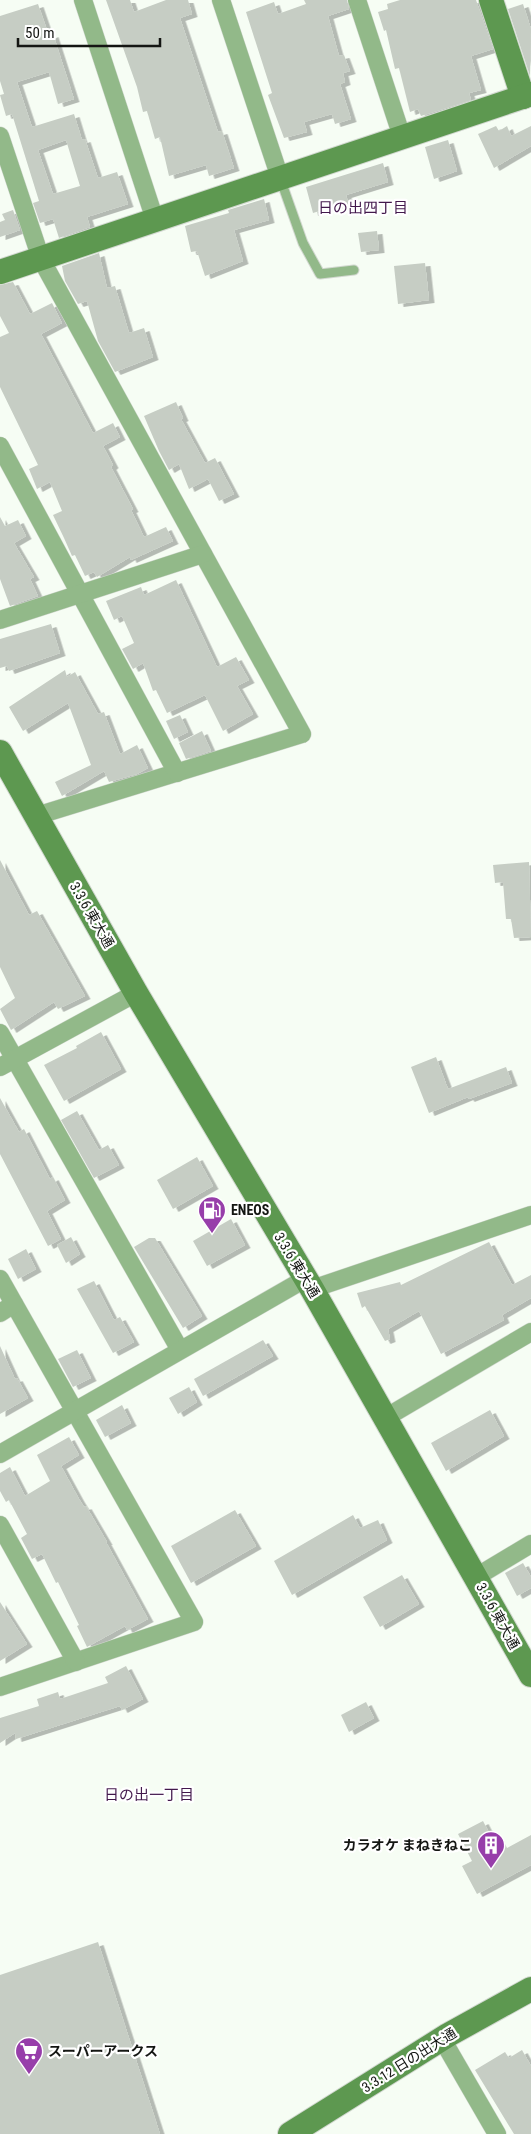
<svg xmlns="http://www.w3.org/2000/svg" width="531" height="2134" font-family="'Roboto Condensed','Noto Sans JP',sans-serif">
	<style>
		.building { fill: #c6cdc4; fill-rule: evenodd; filter: url(#shadow) }
		.lines { fill: none; stroke-linecap: round; stroke-linejoin: round }
		.lane-casing { stroke: #d2d8d0; stroke-width: 11 }
		.street-casing { stroke: #d2d8d0; stroke-width: 19 }
		.secondary-casing { stroke: #d2d8d0; stroke-width: 26 }
		.lane { stroke: #92b989; stroke-width: 9 }
		.street { stroke: #92b989; stroke-width: 18 }
		.secondary { stroke: #5d9850; stroke-width: 24 }
		.labels { text-anchor: middle; dominant-baseline: central; stroke-width: 4.5; stroke-linejoin: round; paint-order: stroke }
		.street-label { font-size: 14px; fill: #141613; stroke: #fff }
		.poi-label { font-size: 14px; font-weight: bold; fill: #141613; stroke: #fff; text-anchor: start }
		.neighbourhood-label { font-size: 15px; fill: #42184c; stroke: #fff }
	</style>
	<defs>
		<filter id="shadow"><feDropShadow dx="5.5" dy="3" stdDeviation="0" flood-color="#0004"/></filter>
	</defs>
	<rect width="100%" height="100%" fill="#f6fdf4"/>
	<g class="building">
		<path d="M106,0H130L134,12L166,0H188L192,14L180,18L218,132L222,131L234,168L209,176L206,165L169,176L160,137L155,139L147,111L143,112L137,87Z"/>
		<path d="M304,0H347L349,9L328,16L339,56L344,55L350,71L343,73L345,82L340,84L351,119L335,124L332,114L304,122L307,132L284,138L268,95L272,93L246,12L274,2L278,14L306,4Z"/>
		<path d="M400,0H476L493,49L471,56L481,90L469,93L471,100L421,116L418,109L410,112L399,68L395,69L386,30L384,31L378,12L388,9L387,4Z"/>
		<path d="M38,4L49,36L53,34L74,99L58,104L49,72L17,82L32,127L74,114L82,140L85,139L98,178L117,172L128,204L87,217L90,227L59,238L53,219L40,223L33,203L39,201L12,114L6,116L0,95L4,94L0,81V16ZM66,140L80,186L53,194L38,150Z"/>
		<path d="M523,4L531,29L530,76L508,9Z"/>
		<path d="M496,126L499,131L507,126L511,136L531,126V146L494,168L478,134Z"/>
		<path d="M448,140L457,171L434,179L425,147Z"/>
		<path d="M383,163L388,182L346,195L348,202L313,213L306,187Z"/>
		<path d="M264,199L269,220L234,230L243,261L205,276L197,251L191,252L185,226L229,213L228,210Z"/>
		<path d="M13,210L20,230L0,237V222L5,220L2,214Z"/>
		<path d="M377,231L379,250L361,252L358,233Z"/>
		<path d="M99,253L107,288L115,286L129,333L144,328L153,357L115,372L98,341L87,301L78,304L65,281L62,266Z"/>
		<path d="M425,263L429,300L398,304L394,266Z"/>
		<path d="M13,282L30,314L52,303L62,323L41,334L93,433L113,423L120,437L103,446L113,465L111,467L133,509L131,510L144,537L166,527L173,541L131,560L130,557L97,577L94,572L85,576L75,555L72,556L64,538L53,515L62,511L50,482L37,489L29,469L38,465L0,387V337L9,333L0,316V285Z"/>
		<path d="M176,402L183,418L181,419L205,463L215,458L234,494L219,501L208,479L189,489L179,464L169,470L159,451L144,416Z"/>
		<path d="M0,517L5,526L18,520L26,536L14,543L34,577L30,579L38,596L10,606L0,579Z"/>
		<path d="M176,580L217,667L236,657L249,680L237,686L253,714L223,731L205,695L167,713L156,690L153,691L143,663L133,669L122,649L134,643L122,616L114,620L106,601L141,587L144,595Z"/>
		<path d="M51,624L60,653L9,671L7,666L0,668V639Z"/>
		<path d="M65,670L67,677L75,672L98,714L104,712L120,754L137,745L148,768L137,774L109,782L104,771L62,796L55,782L91,765L68,703L23,731L9,707Z"/>
		<path d="M180,715L188,732L174,739L166,721Z"/>
		<path d="M202,731L211,751L186,759L179,743Z"/>
		<path d="M0,860L29,915L37,911L85,996L58,1009L54,1002L11,1030L0,1009L15,998L0,967Z"/>
		<path d="M529,862L531,937L514,938L511,919H506L503,882L495,883L493,865Z"/>
		<path d="M101,1032L121,1069L64,1101L44,1065L77,1048L76,1046Z"/>
		<path d="M436,1057L448,1089L506,1067L512,1083L469,1099L468,1097L429,1113L411,1067Z"/>
		<path d="M0,1098L19,1132L24,1129L50,1179L53,1177L65,1200L47,1211L61,1239L48,1246L0,1154Z"/>
		<path d="M77,1111L99,1150L108,1145L119,1165L94,1178L61,1120Z"/>
		<path d="M197,1157L213,1186L173,1209L157,1180Z"/>
		<path d="M231,1219L245,1245L207,1266L193,1241Z"/>
		<path d="M71,1237L80,1254L66,1263L57,1245Z"/>
		<path d="M149,1238H155L202,1316L183,1328L134,1247Z"/>
		<path d="M489,1242L512,1285L531,1275V1298L502,1315L504,1320L441,1354L419,1311L388,1329L390,1339L385,1341L365,1306L362,1308L357,1293L400,1282L401,1285Z"/>
		<path d="M26,1249L36,1269L18,1279L8,1259Z"/>
		<path d="M94,1281L114,1320L120,1317L134,1342L113,1353L77,1289Z"/>
		<path d="M263,1340L273,1356L203,1396L194,1379Z"/>
		<path d="M0,1346L15,1379L17,1378L28,1398L0,1414Z"/>
		<path d="M77,1350L91,1378L73,1387L58,1359Z"/>
		<path d="M189,1387L197,1402L178,1414L169,1398Z"/>
		<path d="M122,1405L131,1423L105,1437L96,1420Z"/>
		<path d="M490,1410L504,1436L446,1471L431,1443Z"/>
		<path d="M69,1437L79,1455L61,1466L79,1499L84,1507L86,1506L107,1542H106L148,1619L127,1630L125,1626L87,1647L77,1626L79,1625L58,1582L56,1583L42,1554L32,1559L21,1538L27,1534L9,1500L6,1502L0,1491V1473L10,1467L25,1496L50,1481L37,1455Z"/>
		<path d="M235,1510L256,1546L191,1583L171,1546Z"/>
		<path d="M353,1515L360,1528L378,1520L387,1540L292,1595L274,1561Z"/>
		<path d="M523,1563L531,1577V1588L517,1596L505,1573Z"/>
		<path d="M402,1575L419,1604L380,1627L363,1597Z"/>
		<path d="M0,1602L27,1644L0,1661Z"/>
		<path d="M126,1666L143,1699L122,1710L120,1706L16,1739L15,1733L0,1743V1718L39,1706L37,1699L58,1692L60,1699L108,1683L105,1677Z"/>
		<path d="M366,1702L374,1718L349,1732L341,1715Z"/>
		<path d="M483,1821L497,1848L505,1844L507,1848L531,1835V1865L477,1894L462,1866L472,1861L458,1834Z"/>
		<path d="M98,1942L160,2134H0V1975Z"/>
		<path d="M522,2050L531,2066V2134H514L475,2070L505,2052L509,2058Z"/>
	</g>
	<g class="lines">
		<g class="lane-casing">
			<path id="lane" d="M280,178L303,243L320,274L354,270"/>
		</g>
		<g class="street-casing">
			<g id="street">
				<path d="M83,0L155,220"/>
				<path d="M221,0L280,178"/>
				<path d="M357,0L402,137"/>
				<path d="M0,136L41,259L302,734L36,816"/>
				<path d="M0,446L177,773"/>
				<path d="M0,620L203,554"/>
				<path d="M0,1033L180,1350"/>
				<path d="M0,1067L136,993"/>
				<path d="M0,1279L194,1622L0,1687"/>
				<path d="M312,1289L531,1215"/>
				<path d="M0,1313L14,1304"/>
				<path d="M385,1418L531,1332"/>
				<path d="M0,1454L305,1279"/>
				<path d="M0,1525L76,1662"/>
				<path d="M476,1577L531,1544"/>
				<path d="M442,2039L497,2134"/>
			</g>
		</g>
		<g class="secondary-casing">
			<g id="secondary">
				<path d="M491,0L523,97"/>
				<path d="M0,272L531,94"/>
				<path d="M0,752L136,993L312,1289L531,1675"/>
				<path d="M290,2134L448,2035L531,1989"/>
			</g>
		</g>
		<use href="#lane" class="lane"/>
		<use href="#street" class="street"/>
		<use href="#secondary" class="secondary"/>
	</g>
	<defs>
		<g id="fuel-pin" transform="scale(1.4375)"><path d="M0 17L-7.5 6A9.5 9.5 0 1 1 7.5 6Z" fill="#973eaa" stroke="#fff"/><path d="M-5.5-6h7V0h2V4h1.3V-2.5L3-4.5l.8-.8L6-3V5H2.5V1h-1V6h-7ZM-4.2-4.7v3.2H.2V-4.7Z" fill="#fff"/></g>
		<g id="building-pin" transform="scale(1.4375)"><path d="M0 17L-7.5 6A9.5 9.5 0 1 1 7.5 6Z" fill="#973eaa" stroke="#fff"/><path d="M-4-6H4V6H1V3H-1V6H-4ZM-2.5-4.3h1.7v1.8h-1.7ZM.8-4.3h1.7v1.8H.8ZM-2.5-1h1.7V.8h-1.7ZM.8-1h1.7V.8H.8Z" fill="#fff"/></g>
		<g id="supermarket-pin" transform="scale(1.4375)"><path d="M0 17L-7.5 6A9.5 9.5 0 1 1 7.5 6Z" fill="#973eaa" stroke="#fff"/><path d="M-6-5.5h2.5l.6 2H6L4.5 2H-2.5L-4.4-4H-6ZM-1.5 3.2a1.3 1.3 0 1 0 .1 0ZM3 3.2a1.3 1.3 0 1 0 .1 0Z" fill="#fff"/></g>
	</defs>
	<g fill-rule="evenodd">
		<use href="#fuel-pin" x="212" y="1210"/>
		<use href="#building-pin" x="491" y="1845"/>
		<use href="#supermarket-pin" x="29" y="2051"/>
	</g>
	<g class="labels">
		<g class="street-label">
			<text transform="translate(92 915) rotate(60)">3.3.6 東大通</text>
			<text transform="translate(297 1265) rotate(59)">3.3.6 東大通</text>
			<text transform="translate(498 1616) rotate(61)">3.3.6 東大通</text>
			<text transform="translate(409 2060) rotate(-32)">3.3.12 日の出大通</text>
		</g>
		<g class="poi-label">
			<text x="231" y="1210">ENEOS</text>
			<text x="472" y="1845" text-anchor="end">カラオケ まねきねこ</text>
			<text x="48" y="2051">スーパーアークス</text>
		</g>
		<g class="neighbourhood-label">
			<text x="363" y="208">日の出四丁目</text>
			<text x="149" y="1795">日の出一丁目</text>
		</g>
	</g>
	<path d="M18 38v8h142v-8" fill="none" stroke="#141613" stroke-width="2.5"/>
	<text x="25" y="38" font-size="15" fill="#141613" stroke="#ffffff" stroke-width="4" paint-order="stroke">50 m</text>
</svg>
